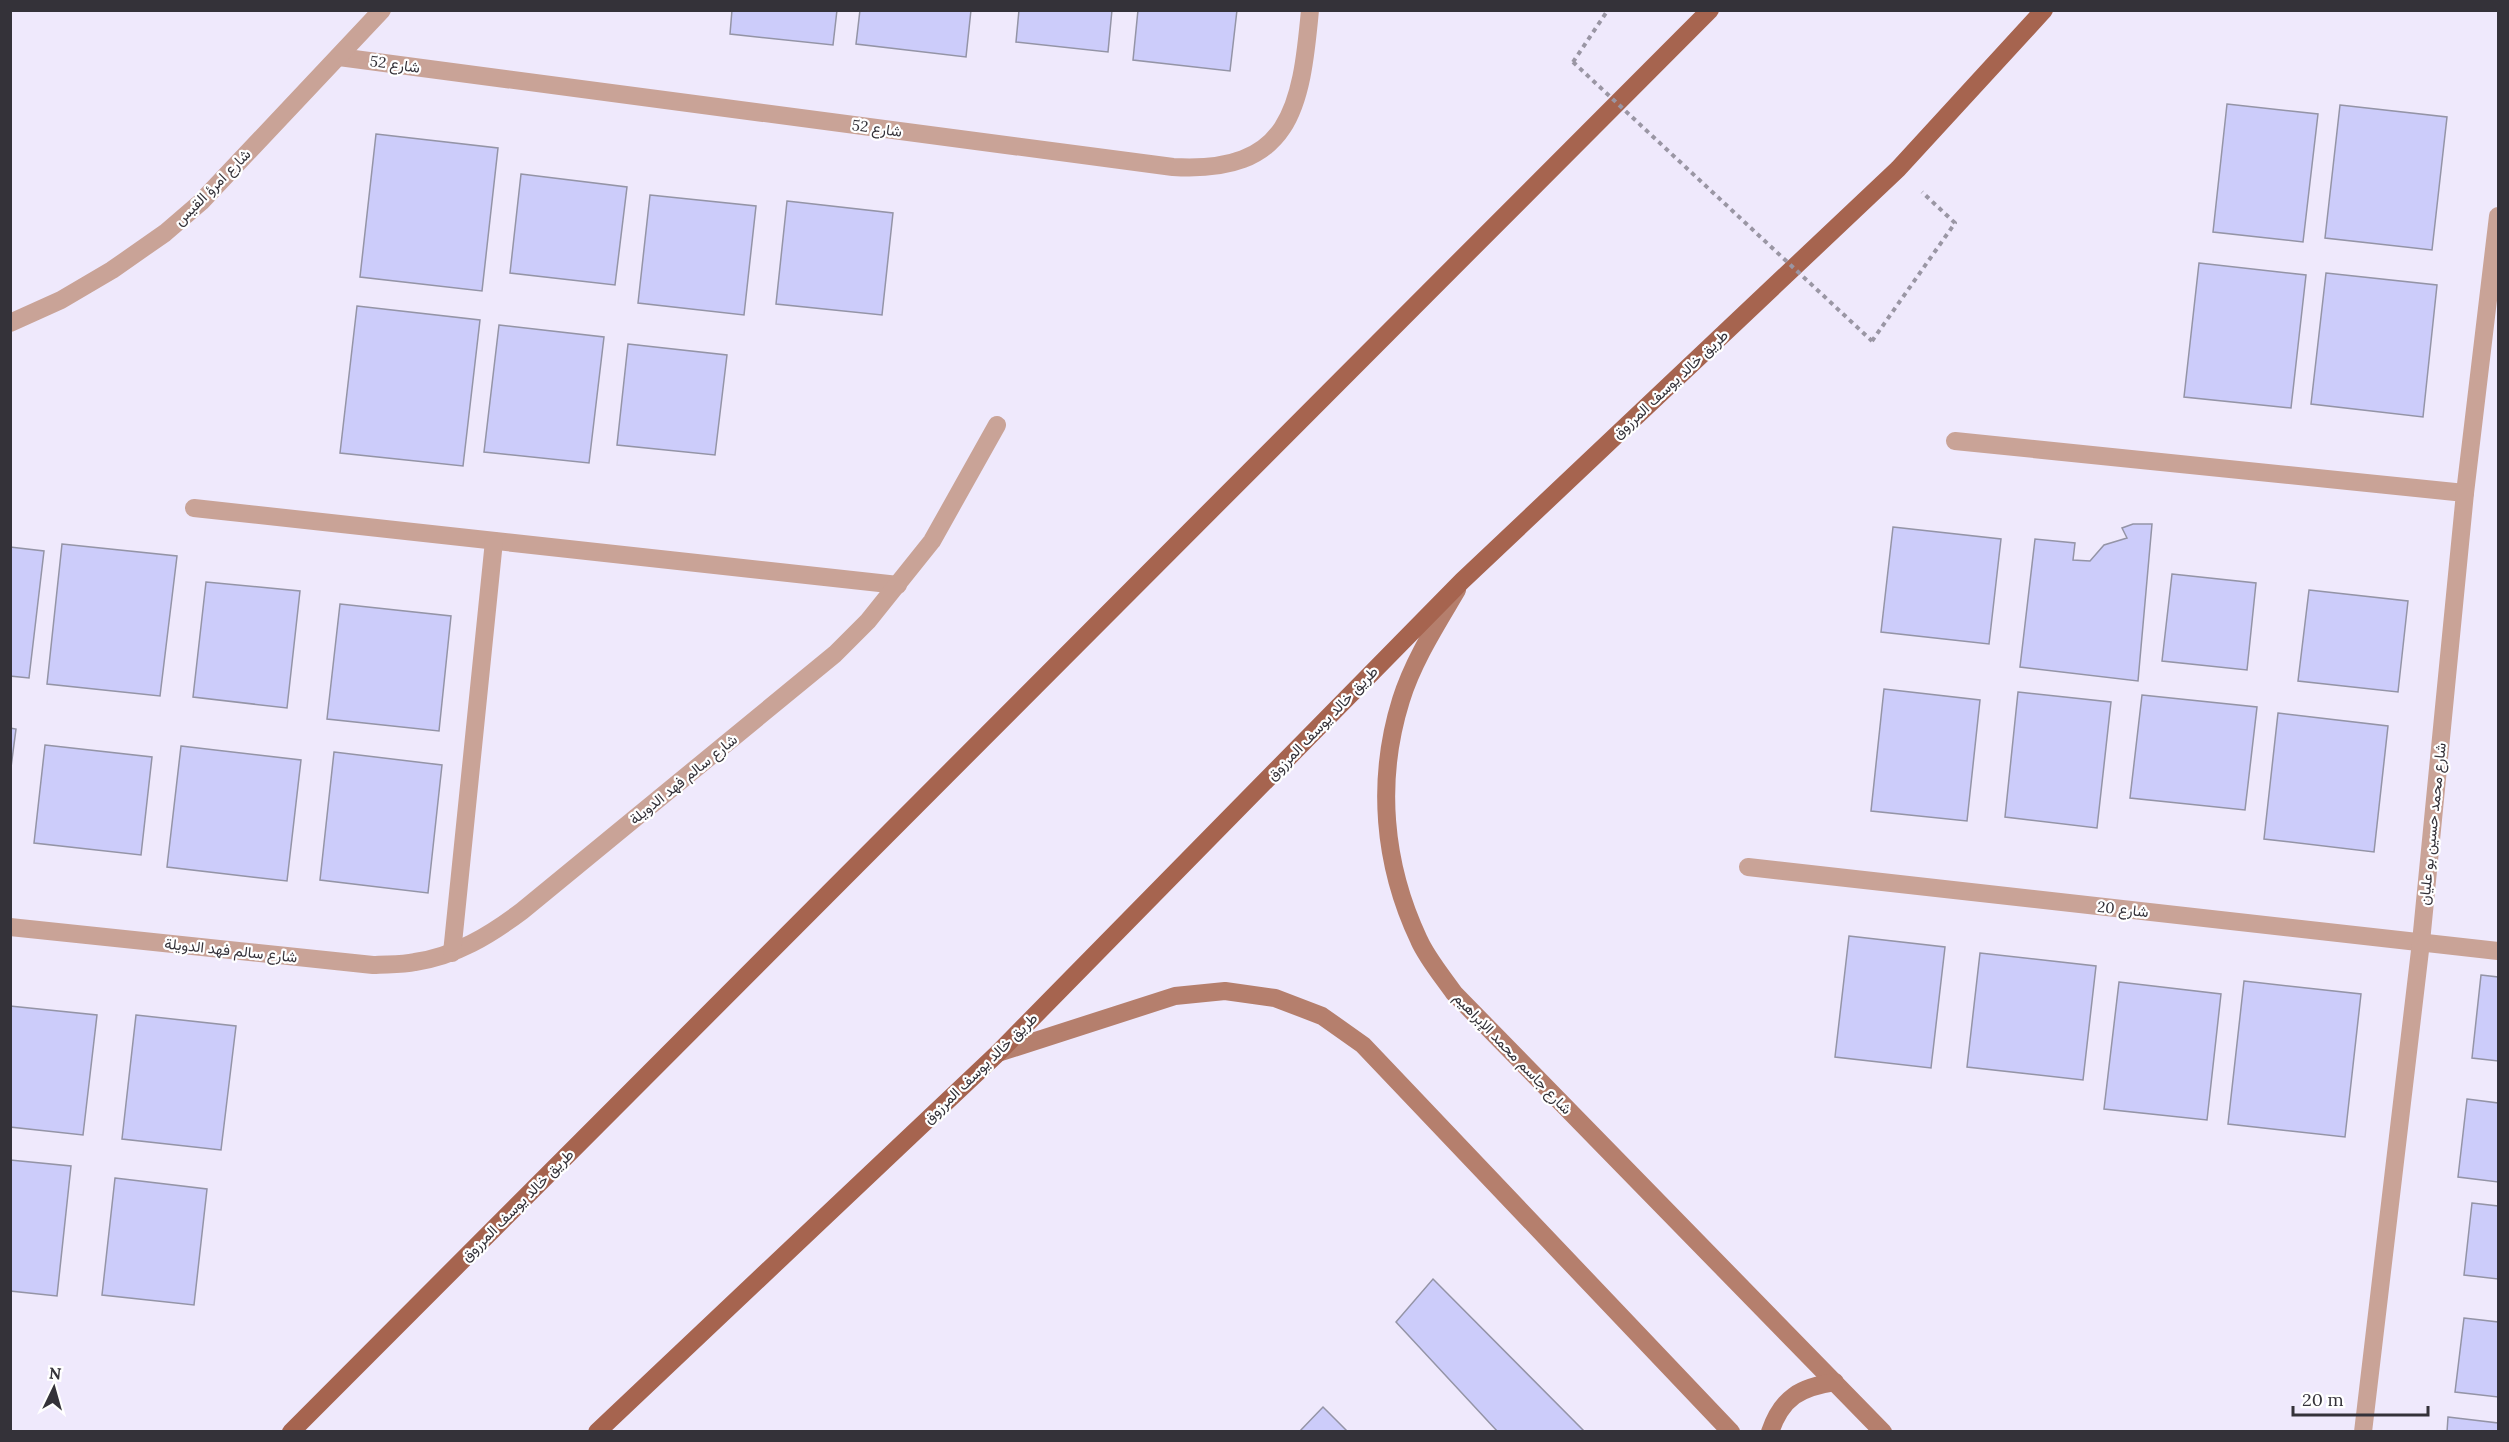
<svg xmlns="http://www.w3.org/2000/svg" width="2509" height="1442" font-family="Lora,Vazirmatn,serif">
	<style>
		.building { fill: #ccccfa; stroke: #9494a6; stroke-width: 1.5 }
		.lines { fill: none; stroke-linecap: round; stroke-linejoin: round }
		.path { stroke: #9a96a4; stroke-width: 4; stroke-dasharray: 4.5 4.5; stroke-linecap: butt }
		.street { stroke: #c9a397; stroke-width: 18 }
		.secondary { stroke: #b57f6d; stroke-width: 18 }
		.primary { stroke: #a6644f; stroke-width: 18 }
		.path-bridge { stroke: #9a96a4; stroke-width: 4; stroke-dasharray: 4.5 4.5; stroke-linecap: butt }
		.labels { text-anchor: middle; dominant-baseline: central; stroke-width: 4.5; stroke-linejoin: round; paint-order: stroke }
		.street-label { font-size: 15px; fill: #343239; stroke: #fff }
	</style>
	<rect width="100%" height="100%" fill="#efe9fc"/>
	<g class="building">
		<path d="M732,10H837L833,45L730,34Z"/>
		<path d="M860,10H971L966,57L856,44Z"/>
		<path d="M1019,10H1112L1108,52L1016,42Z"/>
		<path d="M1138,10H1237L1230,71L1133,60Z"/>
		<path d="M2227,104L2318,114L2303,242L2213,232Z"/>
		<path d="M2340,105L2447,117L2432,250L2325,238Z"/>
		<path d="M376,134L498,148L482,291L360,277Z"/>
		<path d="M521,174L627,187L615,285L510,273Z"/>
		<path d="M650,195L756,206L744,315L638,303Z"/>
		<path d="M787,201L893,213L882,315L776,304Z"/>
		<path d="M2199,263L2306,275L2291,408L2184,397Z"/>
		<path d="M2326,273L2437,285L2423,417L2311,404Z"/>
		<path d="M357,306L480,320L463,466L340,453Z"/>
		<path d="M499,325L604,337L589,463L484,452Z"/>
		<path d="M628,344L727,355L715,455L617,445Z"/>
		<path d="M2133,524H2152L2138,681L2020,667L2035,539L2075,543L2073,560L2090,561L2104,545L2127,538L2122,528Z"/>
		<path d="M1893,527L2001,539L1989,644L1881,632Z"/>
		<path d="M62,544L177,556L160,696L47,684Z"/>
		<path d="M10,547L44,551L29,678L10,676Z"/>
		<path d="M2172,574L2256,583L2247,670L2162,661Z"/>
		<path d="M206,582L300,591L287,708L193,697Z"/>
		<path d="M2309,590L2408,601L2398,692L2298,681Z"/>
		<path d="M340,604L451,616L439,731L327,719Z"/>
		<path d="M1884,689L1980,700L1967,821L1871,811Z"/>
		<path d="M2018,692L2111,702L2097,828L2005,817Z"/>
		<path d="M2142,695L2257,707L2245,810L2130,798Z"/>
		<path d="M2278,713L2388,726L2374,852L2264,839Z"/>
		<path d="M10,728L16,729L10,775Z"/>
		<path d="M45,745L152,757L141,855L34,843Z"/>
		<path d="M181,746L301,760L287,881L167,867Z"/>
		<path d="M334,752L442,765L428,893L320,880Z"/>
		<path d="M1849,936L1945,947L1931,1068L1835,1057Z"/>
		<path d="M1980,953L2096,966L2083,1080L1967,1067Z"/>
		<path d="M2481,975L2498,977V1061L2472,1058Z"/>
		<path d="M2244,981L2361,994L2345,1137L2228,1124Z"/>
		<path d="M2119,982L2221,994L2207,1120L2104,1109Z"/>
		<path d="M10,1006L97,1015L83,1135L10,1127Z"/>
		<path d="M136,1015L236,1026L221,1150L122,1139Z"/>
		<path d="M2467,1099L2498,1103V1182L2458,1177Z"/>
		<path d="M10,1160L71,1166L57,1296L10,1291Z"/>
		<path d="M115,1178L207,1189L194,1305L102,1295Z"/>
		<path d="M2472,1203L2498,1206V1279L2464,1275Z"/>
		<path d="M1433,1279L1585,1432H1498L1396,1322Z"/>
		<path d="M2464,1318L2498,1322V1397L2455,1392Z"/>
		<path d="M1323,1407L1348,1432H1299Z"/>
		<path d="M2448,1417L2498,1423V1432H2447Z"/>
	</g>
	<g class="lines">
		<g class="path">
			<path d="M1573,62L1608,10"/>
			<path d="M1872,341L1955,223L1922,192"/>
		</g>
		<g class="street">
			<path d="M339,57L1173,167C1291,174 1301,108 1310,10"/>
			<path d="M10,323L61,300L112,270L165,233L201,202L382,10"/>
			<path d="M1955,441L2465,493"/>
			<path d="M194,508L898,585"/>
			<path d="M1748,867L2498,951"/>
			<path d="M10,927L373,965C387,964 402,965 415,962C456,956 490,935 522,911L835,654L868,621L932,541L997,425"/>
			<path d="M452,953L494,541"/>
			<path d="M2363,1432L2421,942L2465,493L2498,216"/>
		</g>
		<g class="secondary">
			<path d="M1457,590C1437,624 1413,661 1401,700C1376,780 1383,864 1419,940C1427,958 1442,976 1454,993L1883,1432"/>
			<path d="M998,1053L1175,996L1225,991L1275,998L1322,1016L1363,1045L1731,1432"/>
			<path d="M1770,1432C1782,1397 1801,1387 1835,1382"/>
		</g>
		<g class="primary">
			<path d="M291,1432L1710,10"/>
			<path d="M597,1432L998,1053L1462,581L1898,169L2044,10"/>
		</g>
		<path class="path-bridge" d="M1573,62L1872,341"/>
	</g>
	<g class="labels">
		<g class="street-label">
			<text transform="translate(395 64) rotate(8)">شارع 52</text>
			<text transform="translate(877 128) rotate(8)">شارع 52</text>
			<text transform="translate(212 187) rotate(-45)">شارع امرؤ القيس</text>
			<text transform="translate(1670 384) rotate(-43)">طريق خالد يوسف المرزوق</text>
			<text transform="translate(1322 723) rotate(-46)">طريق خالد يوسف المرزوق</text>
			<text transform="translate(683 779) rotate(-39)">شارع سالم فهد الدويلة</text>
			<text transform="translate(2432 824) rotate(-84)">شارع محمد حسين بو عليان</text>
			<text transform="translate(2123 909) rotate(6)">شارع 20</text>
			<text transform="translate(231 950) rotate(6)">شارع سالم فهد الدويلة</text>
			<text transform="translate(1513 1053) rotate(46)">شارع جاسم محمد الإبراهيم</text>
			<text transform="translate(980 1068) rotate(-44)">طريق خالد يوسف المرزوق</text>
			<text transform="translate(517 1205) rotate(-45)">طريق خالد يوسف المرزوق</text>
		</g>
	</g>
	<rect width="2509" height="1442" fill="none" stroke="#343239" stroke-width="24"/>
	<g transform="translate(54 1388) rotate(5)" stroke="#ffffff" stroke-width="4.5" paint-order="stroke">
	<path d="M0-4.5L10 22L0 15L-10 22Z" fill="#343239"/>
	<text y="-9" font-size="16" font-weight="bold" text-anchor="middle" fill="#343239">N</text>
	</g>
	<path d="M2293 1406v9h135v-9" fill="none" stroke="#343239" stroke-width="3"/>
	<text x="2302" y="1406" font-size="18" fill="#343239" stroke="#ffffff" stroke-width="4.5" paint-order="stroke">20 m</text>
</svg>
